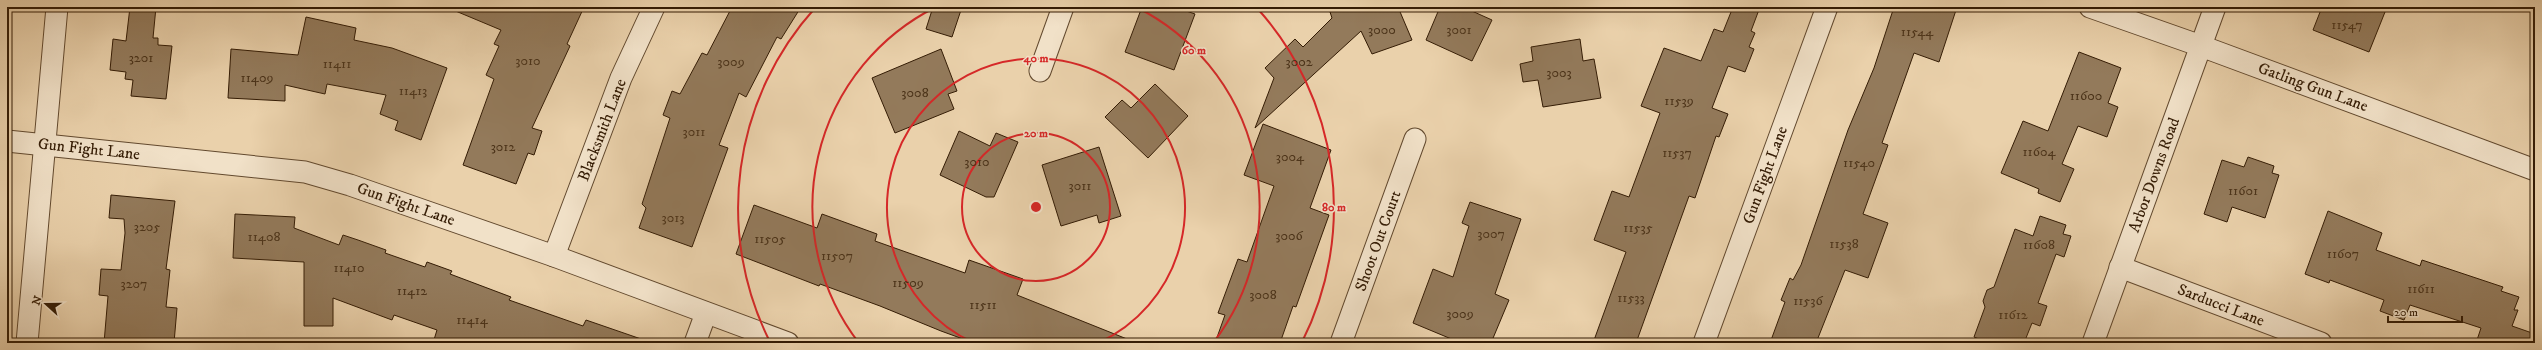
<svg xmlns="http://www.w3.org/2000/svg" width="2542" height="350" font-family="'IM FELL DW Pica',serif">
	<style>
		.building { fill: #937a5b; stroke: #341c05 }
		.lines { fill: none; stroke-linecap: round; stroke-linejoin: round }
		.street-casing { stroke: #62492e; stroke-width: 23 }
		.street { stroke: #f1e1c8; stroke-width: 21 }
		.ring { fill: none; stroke: #d62828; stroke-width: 2 }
		.labels { text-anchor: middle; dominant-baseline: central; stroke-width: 3; stroke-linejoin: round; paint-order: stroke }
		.number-label { font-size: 14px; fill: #4c341a }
		.street-label { font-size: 16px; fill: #341c05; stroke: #f1e1c8 }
		.centre { fill: #d62828; stroke: #f1e1c8; stroke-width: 2 }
		.ring-label { font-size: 12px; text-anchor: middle; font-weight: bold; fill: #d62828; stroke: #f1e1c8; stroke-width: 3; stroke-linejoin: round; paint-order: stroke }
	</style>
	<rect width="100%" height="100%" fill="#ead1ab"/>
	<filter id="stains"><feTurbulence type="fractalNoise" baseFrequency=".005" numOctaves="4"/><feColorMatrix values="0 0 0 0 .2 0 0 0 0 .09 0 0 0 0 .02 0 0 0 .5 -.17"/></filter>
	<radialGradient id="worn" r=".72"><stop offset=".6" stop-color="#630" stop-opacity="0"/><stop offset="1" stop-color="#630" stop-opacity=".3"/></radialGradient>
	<g class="building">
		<path d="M130,7H156L153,38H158V45L172,46L166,99L131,96L133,80L125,79L126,72L110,70L113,39L126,41Z"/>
		<path d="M446,7H584L567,44L570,46L532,128L542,131L534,155L528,153L516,184L463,165L494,79L486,75L499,46L494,44L501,30Z"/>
		<path d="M732,7H801L781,39L777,37L746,97L739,93L719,145L728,148L692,247L639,228L646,208L642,204L670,118L663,115L672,91L680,94L702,53L707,55Z"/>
		<path d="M933,7H962L952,37L926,29Z"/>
		<path d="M1142,7H1175L1195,14L1174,70L1125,52Z"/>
		<path d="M1341,7H1398L1412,40L1372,54L1361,31L1255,128L1274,78L1265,68L1295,39L1303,47L1332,18L1330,12Z"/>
		<path d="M1440,7H1463L1492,20L1472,61L1426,40Z"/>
		<path d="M1733,7H1760L1751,31L1755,33L1749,47L1754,49L1745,72L1728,66L1712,108L1728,114L1719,137L1716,136L1695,198L1689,196L1636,343H1593L1626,252L1594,240L1612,191L1629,197L1660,113L1641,106L1664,48L1701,61L1714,29L1723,32Z"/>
		<path d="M1894,7H1957L1939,62L1914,53L1882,143L1888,145L1863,214L1888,223L1868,278L1845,270L1816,343H1770L1785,302L1781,300L1790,278L1793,280L1801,265L1848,130L1874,68Z"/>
		<path d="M2322,7H2387L2369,52L2313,30Z"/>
		<path d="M306,17L356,28L354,40L392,48L447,68L421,140L395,130L398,121L380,114L386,95L327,84L325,94L285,85V101L228,98L231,49L298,55Z"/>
		<path d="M1580,39L1583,61L1594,59L1601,98L1543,107L1538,80L1523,82L1520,64L1533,61L1531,47Z"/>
		<path d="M941,49L957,91L948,94L954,109L895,133L872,78Z"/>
		<path d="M2079,52L2121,68L2108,103L2118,107L2107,137L2078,126L2062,164L2074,169L2060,202L2038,193L2039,189L2001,173L2023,121L2048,131Z"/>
		<path d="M1155,84L1188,116L1148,158L1105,117L1122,100L1131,108Z"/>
		<path d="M1263,124L1331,150L1310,208L1329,215L1296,307L1293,306L1280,343H1215L1225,315L1218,313L1238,259L1247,262L1274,186L1244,175Z"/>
		<path d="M959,131L990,146L996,133L1018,142L994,197H986L940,175Z"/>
		<path d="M1099,147L1121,216L1099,223L1097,215L1061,226L1042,165Z"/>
		<path d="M2248,157L2274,166L2272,173L2279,175L2265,218L2232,207L2227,222L2204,214L2222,160L2244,167Z"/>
		<path d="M111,195L175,201L166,269L170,270L166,307L177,308L174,343H104L108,296L99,295L101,269L121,270L125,233L124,219L109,218Z"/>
		<path d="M1470,202L1521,219L1495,294L1509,300L1491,343H1461L1413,323L1433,269L1453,277L1469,226L1462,223Z"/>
		<path d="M754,205L817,228L822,214L877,234L875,241L965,273L969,260L1023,279L1017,295L1137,343H974L941,331L880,306L820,284L819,286L736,254Z"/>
		<path d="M2328,211L2382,233L2376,250L2420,266L2422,260L2503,287L2501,291L2519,297L2514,310H2518L2512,326L2535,334V343H2476L2481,328L2410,305L2404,320L2380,311L2384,300L2330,280L2329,283L2305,274Z"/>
		<path d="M235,214L295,217L294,228L339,245L343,235L358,240L386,250L385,253L425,267L427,262L452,271L450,274L511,297L509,300L583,326L586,320L644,340L643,343H433L437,330L394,315L392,320L333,298V326H304V262L233,258Z"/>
		<path d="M2040,216L2066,225L2063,234L2071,236L2064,257L2056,254L2038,303L2047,306L2040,326L2032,323L2024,343H1989L1974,337L1985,307L1983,301L1987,290L1994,287L2015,229L2033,236Z"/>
	</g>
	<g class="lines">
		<g class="street-casing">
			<g id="street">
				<path d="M2090,7L2201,46L2535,170"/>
				<path d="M1040,71L1063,7"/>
				<path d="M7,141L305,172L350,185L554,256L788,343"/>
				<path d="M554,256L621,78L654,7"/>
				<path d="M2120,267L2321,343"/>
				<path d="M27,343L57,7"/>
				<path d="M695,343L706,313"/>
				<path d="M1341,343L1415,139"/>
				<path d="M1704,343L1827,7"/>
				<path d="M2093,343L2215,7"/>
			</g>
		</g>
		<use href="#street" class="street"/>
	</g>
	<g class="ring">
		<circle cx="1036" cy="207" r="74"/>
		<path d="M974 343A149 149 0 1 1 1098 343"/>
		<path d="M859 343A223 223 0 0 1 936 7M1136 7A223 223 0 0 1 1213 343"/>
		<path d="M770 342A298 298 0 0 1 815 8M1257 8A298 298 0 0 1 1302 342"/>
	</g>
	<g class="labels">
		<g class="number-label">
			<text x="2347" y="25">11547</text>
			<text x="1382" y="30">3000</text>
			<text x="1459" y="30">3001</text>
			<text x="1917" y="32">11544</text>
			<text x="141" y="58">3201</text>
			<text x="528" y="61">3010</text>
			<text x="731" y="62">3009</text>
			<text x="1299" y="62">3002</text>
			<text x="337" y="64">11411</text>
			<text x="1559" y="73">3003</text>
			<text x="257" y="78">11409</text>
			<text x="413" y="91">11413</text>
			<text x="915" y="93">3008</text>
			<text x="2086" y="96">11600</text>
			<text x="1679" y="101">11539</text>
			<text x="694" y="132">3011</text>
			<text x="503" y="147">3012</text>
			<text x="2039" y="152">11604</text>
			<text x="1677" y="153">11537</text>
			<text x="1290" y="157">3004</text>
			<text x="977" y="162">3010</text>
			<text x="1859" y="163">11540</text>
			<text x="1080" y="186">3011</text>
			<text x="2243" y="191">11601</text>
			<text x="673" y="218">3013</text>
			<text x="147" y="227">3205</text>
			<text x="1638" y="228">11535</text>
			<text x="1491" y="234">3007</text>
			<text x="1289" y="236">3006</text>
			<text x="264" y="237">11408</text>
			<text x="770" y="239">11505</text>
			<text x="1844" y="244">11538</text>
			<text x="2039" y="245">11608</text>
			<text x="2343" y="254">11607</text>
			<text x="837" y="256">11507</text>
			<text x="349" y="268">11410</text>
			<text x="908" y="283">11509</text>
			<text x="134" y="284">3207</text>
			<text x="2421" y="289">11611</text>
			<text x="412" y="291">11412</text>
			<text x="1263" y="295">3008</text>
			<text x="1631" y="298">11533</text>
			<text x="1808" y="301">11536</text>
			<text x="983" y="305">11511</text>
			<text x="1460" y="314">3009</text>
			<text x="2013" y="315">11612</text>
			<text x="472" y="320">11414</text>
		</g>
		<g class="street-label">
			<text transform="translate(2313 87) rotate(20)">Gatling Gun Lane</text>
			<text transform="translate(602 130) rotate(-69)">Blacksmith Lane</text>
			<text transform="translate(89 149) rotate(6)">Gun Fight Lane</text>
			<text transform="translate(1765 175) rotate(-70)">Gun Fight Lane</text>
			<text transform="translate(2154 175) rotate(-70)">Arbor Downs Road</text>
			<text transform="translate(406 204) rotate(19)">Gun Fight Lane</text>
			<text transform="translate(1378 241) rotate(-70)">Shoot Out Court</text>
			<text transform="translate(2221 305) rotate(21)">Sarducci Lane</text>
		</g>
	</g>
	<circle cx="1036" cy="207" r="6" class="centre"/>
	<g class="ring-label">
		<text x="1194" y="54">60 m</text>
		<text x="1036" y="62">40 m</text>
		<text x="1036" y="137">20 m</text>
		<text x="1334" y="211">80 m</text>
	</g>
	<rect width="2542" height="350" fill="none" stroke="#ead1ab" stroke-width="24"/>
	<rect x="8" y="8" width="2526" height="334" fill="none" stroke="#341c05" stroke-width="2"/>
	<rect x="12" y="12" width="2518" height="326" fill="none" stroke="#341c05"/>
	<g transform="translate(46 304) rotate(291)" stroke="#f1e1c8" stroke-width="3" paint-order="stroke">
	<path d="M0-3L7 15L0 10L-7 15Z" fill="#341c05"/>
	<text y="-6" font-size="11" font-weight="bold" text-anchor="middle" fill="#341c05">N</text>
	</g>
	<path d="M2388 316v6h74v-6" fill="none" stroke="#341c05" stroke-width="2"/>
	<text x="2394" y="316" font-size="12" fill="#341c05" stroke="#f1e1c8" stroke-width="3" paint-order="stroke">20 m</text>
	<rect width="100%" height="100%" filter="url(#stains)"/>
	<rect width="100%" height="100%" fill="url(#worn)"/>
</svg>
